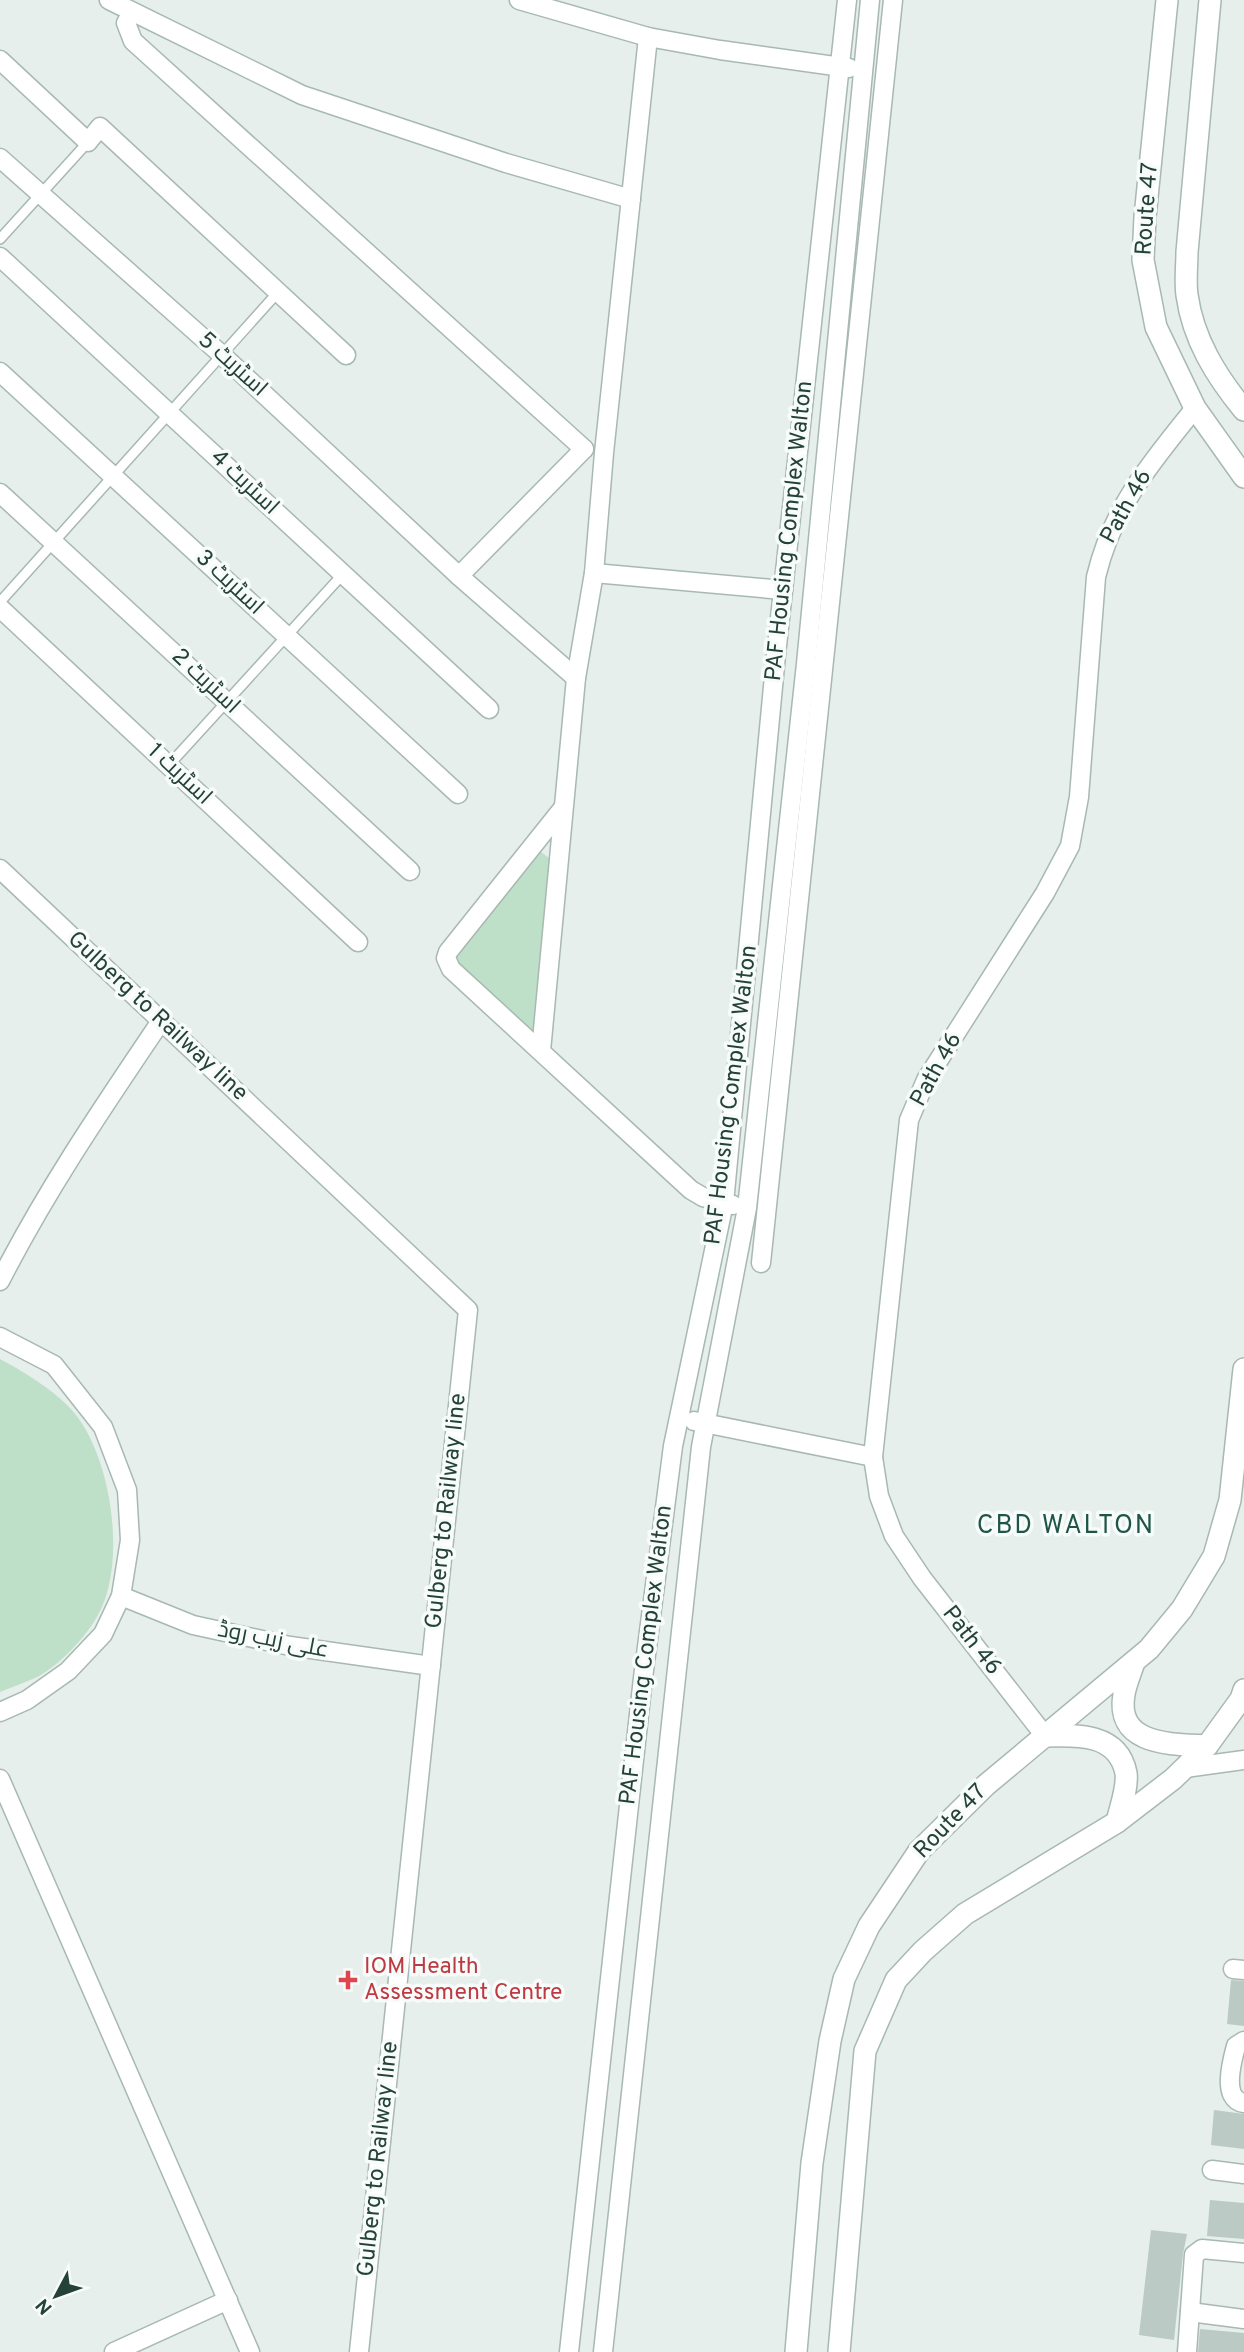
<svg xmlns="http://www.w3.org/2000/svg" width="1244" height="2352" font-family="Overpass,Cairo,sans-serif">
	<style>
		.green { fill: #bfe0c8 }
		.building { fill: #bbcac4 }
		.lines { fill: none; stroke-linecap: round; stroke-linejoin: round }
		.service-casing { stroke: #a8b8b2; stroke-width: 12 }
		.minor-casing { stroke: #a8b8b2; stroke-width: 21 }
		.tertiary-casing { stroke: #a8b8b2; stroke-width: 24 }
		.service { stroke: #fff; stroke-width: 9 }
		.minor { stroke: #fff; stroke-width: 18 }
		.tertiary { stroke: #fff; stroke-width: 21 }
		.health-dot { fill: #e0444e; stroke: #f7fbf9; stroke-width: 2.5 }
		.labels { text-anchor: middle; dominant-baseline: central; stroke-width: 7; stroke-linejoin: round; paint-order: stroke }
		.street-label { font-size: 23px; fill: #24423a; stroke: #f7fbf9 }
		.health-label { font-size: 23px; fill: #be3a42; stroke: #f7fbf9; text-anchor: start }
		.quarter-label { font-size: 26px; letter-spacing: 2px; fill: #1f5548; stroke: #f7fbf9 }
	</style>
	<rect width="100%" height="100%" fill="#e6efeb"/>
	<g class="green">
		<path d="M537,849L553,861L535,1036L454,960Z"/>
		<path d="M0,1359C24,1372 51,1388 70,1408C111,1451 128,1562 98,1615C87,1636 57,1668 35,1678C24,1683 12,1687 0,1692Z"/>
	</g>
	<g class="building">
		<path d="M1231,1980L1244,1981V2026L1227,2024Z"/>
		<path d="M1214,2110L1244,2114V2149L1211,2145Z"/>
		<path d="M1210,2200L1244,2203V2239L1207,2236Z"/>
		<path d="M1151,2230L1187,2234L1183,2254L1174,2340L1139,2335Z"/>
		<path d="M1200,2329L1244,2333V2352H1198Z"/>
	</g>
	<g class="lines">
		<g class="service-casing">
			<g id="service">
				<path d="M0,239L88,142"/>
				<path d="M0,602L279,291"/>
				<path d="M169,765L343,574"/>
			</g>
		</g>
		<g class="minor-casing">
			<g id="minor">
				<path d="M109,0L302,95L506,163L631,199"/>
				<path d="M519,0L648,37L720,50L849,68"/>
				<path d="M132,12L126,23L133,41L584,449"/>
				<path d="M0,60L88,142L100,127L346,355"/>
				<path d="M0,158L222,355L459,576"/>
				<path d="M0,257L489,709"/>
				<path d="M0,372L458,794"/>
				<path d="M0,493L410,871"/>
				<path d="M594,573L783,590"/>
				<path d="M0,608L358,942"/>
				<path d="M576,678L459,576L584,449"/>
				<path d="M563,808L448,952L446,958L451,969L691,1190L703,1197L733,1205"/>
				<path d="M0,869L468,1310L359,2352"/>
				<path d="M541,1051L576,678L594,573L604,453L648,37"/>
				<path d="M761,1263L893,0"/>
				<path d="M0,1281C47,1189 103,1107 161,1021"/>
				<path d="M0,1337L54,1365L103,1427L127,1490L130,1540L121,1596L103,1634L68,1671L27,1700L0,1712"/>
				<path d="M694,1421L873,1457"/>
				<path d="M121,1596L193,1625L290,1646L431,1666"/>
				<path d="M1045,1736L922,1578L894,1536L879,1496L873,1457L909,1120L926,1080L1045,893L1070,846L1079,797L1096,577C1113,506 1151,463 1195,408"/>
				<path d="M1185,1768L1244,1760"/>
				<path d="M0,1779L250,2352"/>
				<path d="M1233,1969L1244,1970"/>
				<path d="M1244,2041L1236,2046C1232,2061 1221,2100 1244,2103"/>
				<path d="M1212,2170L1244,2174"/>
				<path d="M1190,2312L1244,2319"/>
				<path d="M114,2352L228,2300"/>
				<path d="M569,2352L643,1678L673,1446L724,1203L776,655L847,0"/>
				<path d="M603,2352L701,1447L747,1208L806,664L870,0"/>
				<path d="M1187,2352L1194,2255L1202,2249L1244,2253"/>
			</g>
		</g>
		<g class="tertiary-casing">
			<g id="tertiary">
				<path d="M1167,0L1145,217L1143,260L1156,327L1195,408L1244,477"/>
				<path d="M1210,0L1187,252C1187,266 1185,281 1187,295C1193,339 1216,376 1244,410"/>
				<path d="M1134,1662C1131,1672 1126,1683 1124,1694C1115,1746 1172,1744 1207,1746"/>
				<path d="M1045,1736C1077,1735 1118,1733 1126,1773C1128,1788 1120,1808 1117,1822"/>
				<path d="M796,2352L812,2163L830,2041L844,1979L869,1926L919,1851L986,1785L1149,1649L1182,1609L1214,1556L1230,1500L1244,1369"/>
				<path d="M839,2352L865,2051L896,1980L923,1951L965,1914L1117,1822L1173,1779L1207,1746L1241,1699L1244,1690"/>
			</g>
		</g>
		<use href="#service" class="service"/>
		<use href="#minor" class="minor"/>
		<use href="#tertiary" class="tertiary"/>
	</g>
	<path class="health-dot" d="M344.5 1969.5h7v7h7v7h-7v7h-7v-7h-7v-7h7z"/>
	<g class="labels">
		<g class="street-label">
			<text transform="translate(1148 209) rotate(-86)">Route 47</text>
			<text transform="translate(232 365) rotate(42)">اسٹریٹ 5</text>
			<text transform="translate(244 483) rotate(43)">اسٹریٹ 4</text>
			<text transform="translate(1127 507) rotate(-61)">Path 46</text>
			<text transform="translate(790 531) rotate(-84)">PAF Housing Complex Walton</text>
			<text transform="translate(229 583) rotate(43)">اسٹریٹ 3</text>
			<text transform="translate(205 682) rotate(43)">اسٹریٹ 2</text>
			<text transform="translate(179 775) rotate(43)">اسٹریٹ 1</text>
			<text transform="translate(157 1017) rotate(43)">Gulberg to Railway line</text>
			<text transform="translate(937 1070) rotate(-61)">Path 46</text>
			<text transform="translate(732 1095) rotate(-83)">PAF Housing Complex Walton</text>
			<text transform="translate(447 1511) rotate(-84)">Gulberg to Railway line</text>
			<text transform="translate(273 1641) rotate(11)">علی زیب روڈ</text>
			<text transform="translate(971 1641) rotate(52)">Path 46</text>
			<text transform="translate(647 1655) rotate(-83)">PAF Housing Complex Walton</text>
			<text transform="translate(951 1822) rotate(-46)">Route 47</text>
			<text transform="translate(379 2159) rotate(-84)">Gulberg to Railway line</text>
		</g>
		<g class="health-label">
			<text x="364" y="1967">IOM Health<tspan x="364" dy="26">Assessment Centre</tspan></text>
		</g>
		<g class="quarter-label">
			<text x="1066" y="1526">CBD WALTON</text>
		</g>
	</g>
	<g transform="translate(56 2296) rotate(229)" stroke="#f7fbf9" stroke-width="5" paint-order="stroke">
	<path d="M0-5L12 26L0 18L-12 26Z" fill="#24423a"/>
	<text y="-10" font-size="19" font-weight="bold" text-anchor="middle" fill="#24423a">N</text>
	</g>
</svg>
